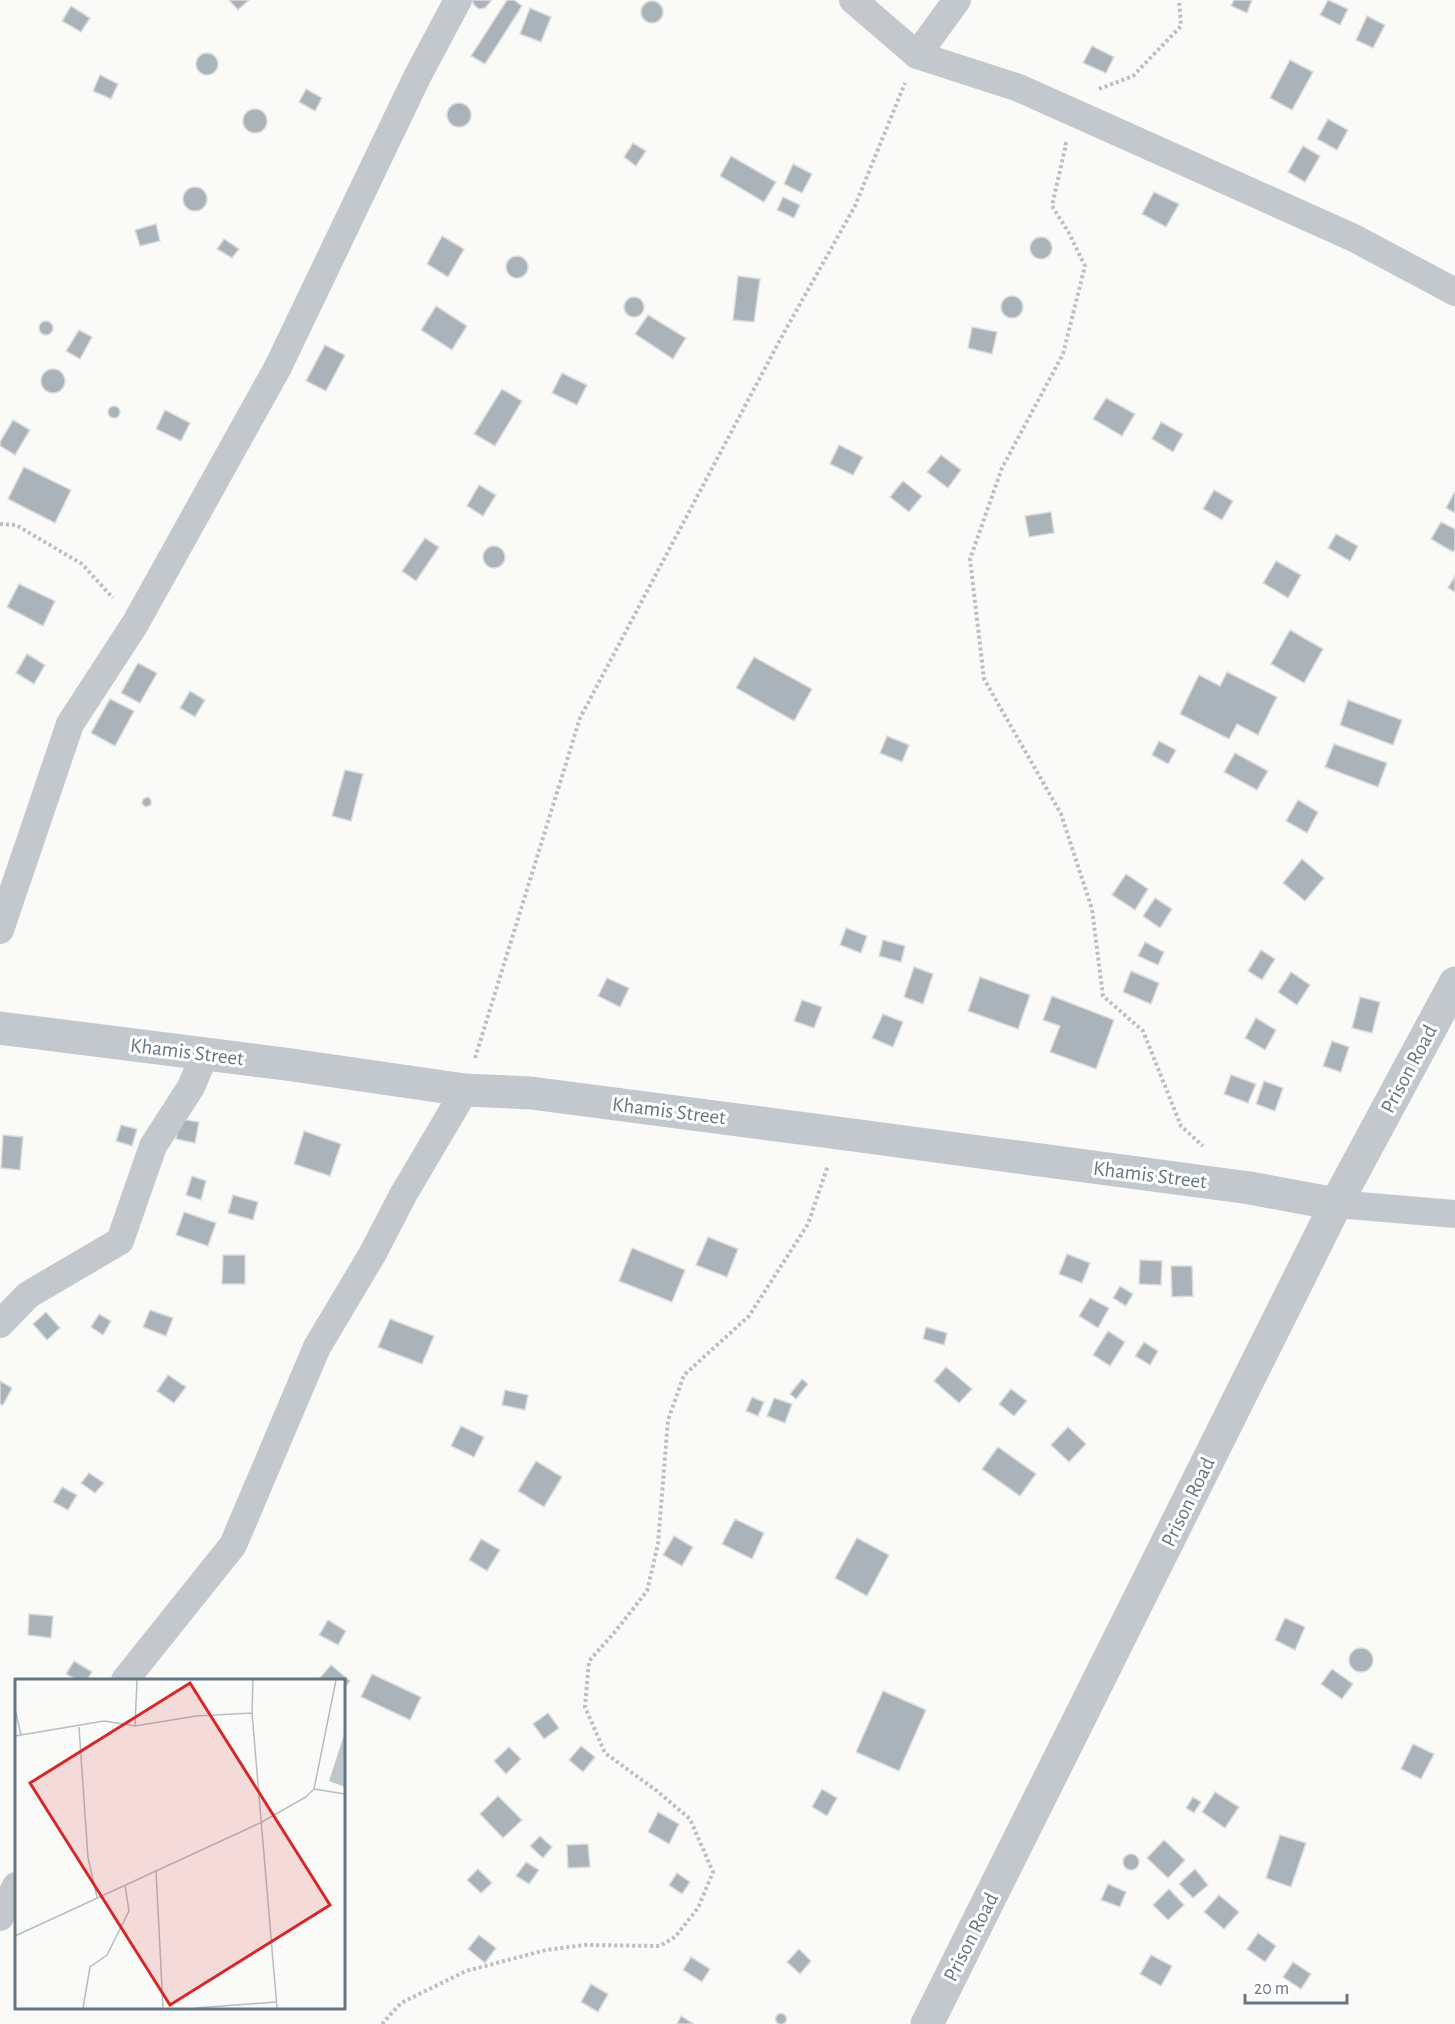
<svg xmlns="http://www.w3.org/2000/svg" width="1455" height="2024" font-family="'Alegreya Sans',sans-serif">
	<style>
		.building { fill: #aab3b9; stroke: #dcdcda; stroke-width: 1.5 }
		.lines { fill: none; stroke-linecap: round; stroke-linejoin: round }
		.path { stroke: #bbbfc2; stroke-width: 4; stroke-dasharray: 3 3; stroke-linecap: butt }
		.minor { stroke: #c3c8cc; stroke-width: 28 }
		.tertiary { stroke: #c3c8cc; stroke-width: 33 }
		.labels { text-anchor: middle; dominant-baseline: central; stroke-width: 6; stroke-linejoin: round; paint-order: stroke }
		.street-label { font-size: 21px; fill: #657683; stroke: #fff }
		.inset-road { fill: none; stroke: #b5bdc2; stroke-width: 1.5 }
		.view { fill: #d62828; fill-opacity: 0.15; stroke: #d62828; stroke-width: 3 }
		.inset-edge { fill: none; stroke: #657683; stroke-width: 3 }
	</style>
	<rect width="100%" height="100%" fill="#fafaf8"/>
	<g class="building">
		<path d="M229,0H249L238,10Z"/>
		<path d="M472,0H491V1L485,8L479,9L474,5Z"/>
		<path d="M507,0H514L522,6L485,64L471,56Z"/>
		<path d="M1234,0H1252L1247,13L1231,6Z"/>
		<path d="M1328,0L1348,9L1340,25L1320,15Z"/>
		<circle cx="652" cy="12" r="11"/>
		<path d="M71,6L90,18L81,32L62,21Z"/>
		<path d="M530,8L551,17L541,42L520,34Z"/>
		<path d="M1367,16L1385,25L1373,48L1356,40Z"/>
		<path d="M1092,46L1114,57L1106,73L1083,63Z"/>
		<circle cx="207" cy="64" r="11"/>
		<path d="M1290,60L1313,72L1292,110L1270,98Z"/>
		<path d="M100,75L118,84L111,99L93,91Z"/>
		<path d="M306,89L322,98L315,111L299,102Z"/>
		<circle cx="459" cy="115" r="12"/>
		<circle cx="255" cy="121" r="12"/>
		<path d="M1328,119L1348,130L1337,150L1317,139Z"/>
		<path d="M633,143L646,151L636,166L624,157Z"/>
		<path d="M1303,146L1320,156L1305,182L1288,172Z"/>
		<path d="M731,156L776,182L764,202L720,176Z"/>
		<path d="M793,164L812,174L802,193L784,184Z"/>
		<circle cx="195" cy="199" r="12"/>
		<path d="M1154,192L1179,204L1166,227L1142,214Z"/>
		<path d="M783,197L800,205L794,218L777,210Z"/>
		<path d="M156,224L160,241L140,246L135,230Z"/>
		<path d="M442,236L464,249L448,277L427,264Z"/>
		<circle cx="1041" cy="248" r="11"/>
		<path d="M224,239L239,249L232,258L217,249Z"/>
		<circle cx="517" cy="267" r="11"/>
		<path d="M738,276L760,279L754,322L733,320Z"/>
		<circle cx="1012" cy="307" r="11"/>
		<circle cx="634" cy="307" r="10"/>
		<path d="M436,306L467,326L452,350L421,330Z"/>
		<path d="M648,315L686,338L673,359L635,334Z"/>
		<circle cx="46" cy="328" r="7"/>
		<path d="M972,327L997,332L992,354L968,348Z"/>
		<path d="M79,330L92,337L80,359L66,351Z"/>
		<path d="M325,345L345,355L326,391L306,381Z"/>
		<circle cx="53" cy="381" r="12"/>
		<path d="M562,373L587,385L577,405L552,393Z"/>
		<path d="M502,389L522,401L495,446L474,434Z"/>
		<path d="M1106,398L1135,414L1122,436L1093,419Z"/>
		<circle cx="114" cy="412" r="6"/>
		<path d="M165,410L190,423L181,441L156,429Z"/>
		<path d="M13,420L30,430L15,455L0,446V442Z"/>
		<path d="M1161,422L1183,434L1173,452L1152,439Z"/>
		<path d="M839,445L863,457L853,475L830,464Z"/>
		<path d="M941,455L961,470L948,488L927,472Z"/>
		<path d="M24,467L71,490L55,523L8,499Z"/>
		<path d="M903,481L922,496L909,512L890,497Z"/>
		<path d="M479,485L496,495L483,516L467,506Z"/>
		<path d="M1214,490L1233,501L1222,520L1203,509Z"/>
		<path d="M1455,491V513L1446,508Z"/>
		<path d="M1051,512L1054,533L1029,537L1025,516Z"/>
		<path d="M1441,522L1455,529V549L1453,552L1431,539Z"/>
		<path d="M1336,534L1358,546L1350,561L1328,548Z"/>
		<path d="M425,538L439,547L416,581L402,571Z"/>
		<circle cx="494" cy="557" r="11"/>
		<path d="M1276,561L1301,575L1288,598L1263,583Z"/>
		<path d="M1455,576V592L1448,588Z"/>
		<path d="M19,584L55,601L43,626L7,607Z"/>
		<path d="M1290,630L1323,649L1304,683L1271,664Z"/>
		<path d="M27,654L45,665L34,684L16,673Z"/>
		<path d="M754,657L812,689L794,721L736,688Z"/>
		<path d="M138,663L157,673L140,703L121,693Z"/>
		<path d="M1227,672L1277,697L1258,735L1237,724L1229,739L1180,714L1199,675L1220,686Z"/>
		<path d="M190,691L205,700L195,717L180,708Z"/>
		<path d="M110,699L134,711L115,746L91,733Z"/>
		<path d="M1348,700L1402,720L1393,745L1340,725Z"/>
		<path d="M887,736L909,745L902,762L880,753Z"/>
		<path d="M1159,741L1176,750L1168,764L1152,755Z"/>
		<path d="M1334,744L1387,763L1378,787L1325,767Z"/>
		<path d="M1235,753L1268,771L1257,790L1224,772Z"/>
		<path d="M345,770L363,774L351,821L332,816Z"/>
		<path d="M148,797L151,800V805L146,807L142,804L143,799Z"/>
		<path d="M1298,800L1318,812L1307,833L1286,821Z"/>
		<path d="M1302,859L1324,878L1305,901L1283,883Z"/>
		<path d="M1126,874L1148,889L1135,910L1112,895Z"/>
		<path d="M1155,898L1172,909L1160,928L1143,916Z"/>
		<path d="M846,928L867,936L861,953L840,945Z"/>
		<path d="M883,940L905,946L901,962L879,956Z"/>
		<path d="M1145,942L1164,952L1158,965L1138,956Z"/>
		<path d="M1261,950L1275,959L1262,980L1248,971Z"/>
		<path d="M914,967L933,974L923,1004L904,997Z"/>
		<path d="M1131,971L1159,983L1151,1004L1123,992Z"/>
		<path d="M1291,972L1310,985L1297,1005L1278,992Z"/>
		<path d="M980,977L1030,995L1018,1029L968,1011Z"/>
		<path d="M607,978L629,988L620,1007L598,996Z"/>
		<path d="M1052,996L1114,1020L1096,1069L1050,1052L1060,1026L1043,1020Z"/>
		<path d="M1360,997L1380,1002L1372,1033L1352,1028Z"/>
		<path d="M802,1000L822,1007L814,1028L794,1021Z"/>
		<path d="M883,1014L903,1022L893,1047L872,1038Z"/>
		<path d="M1256,1018L1276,1030L1265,1050L1245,1038Z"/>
		<path d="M1332,1041L1349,1047L1341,1072L1323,1066Z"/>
		<path d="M1231,1075L1256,1084L1248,1103L1224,1094Z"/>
		<path d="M1264,1081L1283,1088L1275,1111L1256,1104Z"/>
		<path d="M180,1119L199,1122L195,1143L176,1139Z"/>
		<path d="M121,1125L137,1129L132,1146L116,1141Z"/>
		<path d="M304,1131L341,1144L330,1176L294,1164Z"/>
		<path d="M3,1135L23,1137L20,1170L1,1168Z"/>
		<path d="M192,1176L206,1181L201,1200L186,1195Z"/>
		<path d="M233,1195L258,1202L253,1220L228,1213Z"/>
		<path d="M184,1212L216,1223L208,1246L176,1235Z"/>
		<path d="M708,1237L738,1249L727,1277L696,1265Z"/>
		<path d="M632,1248L685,1270L672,1302L619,1281Z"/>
		<path d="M1067,1254L1090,1263L1082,1283L1059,1274Z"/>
		<path d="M223,1255H245V1284H222Z"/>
		<path d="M1140,1260L1162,1261L1161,1285L1139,1284Z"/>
		<path d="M1171,1266H1192L1193,1296L1172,1297Z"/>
		<path d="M1120,1286L1133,1294L1126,1306L1113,1298Z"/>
		<path d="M1090,1298L1109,1308L1098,1328L1079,1316Z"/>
		<path d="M150,1310L173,1318L166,1336L143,1327Z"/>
		<path d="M46,1312L60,1328L47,1340L33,1324Z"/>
		<path d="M99,1314L111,1321L103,1335L91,1327Z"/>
		<path d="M390,1319L434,1336L422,1364L378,1347Z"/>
		<path d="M926,1327L947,1333L944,1345L923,1339Z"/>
		<path d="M1108,1331L1125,1342L1110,1366L1093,1355Z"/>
		<path d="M1144,1342L1158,1351L1150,1365L1135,1356Z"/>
		<path d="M946,1367L972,1389L959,1403L934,1381Z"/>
		<path d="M168,1375L186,1387L174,1403L157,1391Z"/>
		<path d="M802,1379L808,1384L796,1399L790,1394Z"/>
		<path d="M0,1381L12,1388L3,1405L0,1404Z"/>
		<path d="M1011,1389L1027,1401L1014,1416L999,1404Z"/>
		<path d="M505,1390L528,1395L525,1410L502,1405Z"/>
		<path d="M752,1397L764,1402L758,1416L746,1411Z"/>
		<path d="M774,1398L792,1404L785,1423L767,1416Z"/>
		<path d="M461,1426L484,1437L474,1457L451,1446Z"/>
		<path d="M1068,1427L1086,1444L1069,1462L1051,1445Z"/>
		<path d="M998,1447L1036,1474L1020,1496L982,1469Z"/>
		<path d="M536,1461L562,1477L544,1507L518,1491Z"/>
		<path d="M89,1473L104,1483L95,1493L81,1483Z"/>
		<path d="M62,1487L77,1495L68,1510L53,1502Z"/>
		<path d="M735,1519L764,1533L752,1559L722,1544Z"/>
		<path d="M674,1536L693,1547L682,1566L663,1555Z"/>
		<path d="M857,1538L889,1555L867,1596L835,1578Z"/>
		<path d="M481,1539L500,1550L487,1571L469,1560Z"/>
		<path d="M29,1614L53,1616L51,1638L28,1635Z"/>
		<path d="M1285,1618L1305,1627L1295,1650L1275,1640Z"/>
		<path d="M328,1620L346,1631L338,1645L319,1635Z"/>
		<circle cx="1361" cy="1660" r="12"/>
		<path d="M74,1661L92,1672L87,1680H77L66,1674Z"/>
		<path d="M331,1665L350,1681L344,1689V1680H318Z"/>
		<path d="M1332,1669L1353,1684L1342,1699L1321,1684Z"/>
		<path d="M372,1674L421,1697L410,1720L361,1697Z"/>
		<path d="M883,1691L926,1710L899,1771L856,1752Z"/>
		<path d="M548,1713L559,1728L544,1739L533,1724Z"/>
		<path d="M1413,1744L1434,1754L1421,1779L1401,1769Z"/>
		<path d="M581,1746L595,1757L583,1772L569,1760Z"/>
		<path d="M509,1747L521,1759L506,1774L494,1761Z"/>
		<path d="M822,1789L837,1798L827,1816L812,1807Z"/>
		<path d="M1215,1792L1239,1807L1225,1828L1202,1812Z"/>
		<path d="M498,1796L522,1820L503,1838L480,1814Z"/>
		<path d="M1193,1797L1201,1802L1194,1813L1186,1808Z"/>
		<path d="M658,1812L679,1824L669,1844L648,1832Z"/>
		<path d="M1280,1835L1306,1843L1291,1887L1266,1878Z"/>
		<path d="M540,1836L552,1847L543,1858L530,1846Z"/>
		<path d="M1164,1840L1185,1860L1168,1878L1147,1858Z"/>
		<path d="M588,1844L590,1867L568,1868L567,1845Z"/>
		<circle cx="1131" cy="1862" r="8"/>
		<path d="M526,1862L539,1870L529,1884L516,1876Z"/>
		<path d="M478,1869L492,1883L481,1893L467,1880Z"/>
		<path d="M1195,1869L1208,1885L1193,1898L1179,1884Z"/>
		<path d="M677,1873L690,1882L682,1894L669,1885Z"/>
		<path d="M1108,1884L1126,1892L1120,1907L1101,1900Z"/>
		<path d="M1169,1889L1184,1905L1168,1920L1153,1905Z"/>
		<path d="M1219,1895L1239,1912L1224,1929L1204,1912Z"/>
		<path d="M1258,1933L1276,1946L1265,1962L1247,1949Z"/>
		<path d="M479,1935L496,1948L485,1963L468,1949Z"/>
		<path d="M799,1949L811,1961L800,1974L787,1962Z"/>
		<path d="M1151,1955L1172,1966L1161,1986L1140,1974Z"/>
		<path d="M691,1957L710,1969L702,1982L683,1970Z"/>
		<path d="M1293,1962L1311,1974L1301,1989L1283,1977Z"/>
		<path d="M591,1984L608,1994L598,2012L581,2002Z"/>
		<circle cx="781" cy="2019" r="5.5"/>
		<path d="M681,2016L694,2024H677Z"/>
	</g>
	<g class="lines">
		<g class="path">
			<path d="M1099,89L1133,76L1181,26L1179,0"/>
			<path d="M1064,143L1066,144L1052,206L1069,233L1085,266L1063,354L1002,468L970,559L984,679L1061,814L1092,909L1103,996L1143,1031L1181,1126L1203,1146"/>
			<path d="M0,524L16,525L82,564L113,598"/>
			<path d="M475,1058L580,718L781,338L855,206L905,83"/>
			<path d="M382,2024L401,2003L466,1971L546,1950L585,1945L660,1946L675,1937L698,1908L713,1872L690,1819L657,1791L605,1753L585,1707L589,1661L614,1633L647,1591L658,1544L668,1420L684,1375L749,1316L808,1224L828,1165"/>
		</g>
		<g class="minor">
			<path d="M853,0L917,55L1019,88L1354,238L1455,292"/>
			<path d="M917,55L957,0"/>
			<path d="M0,930L70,724L135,624L278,367L417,77L458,0"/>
			<path d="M1336,1204L1455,1214"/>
			<path d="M0,1324L28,1295L120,1241L153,1146L191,1087L205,1054"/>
			<path d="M125,1680L233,1545L317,1347L373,1253L403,1195L465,1090"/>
			<path d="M0,1917L16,1886"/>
		</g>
		<g class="tertiary">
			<path d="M0,1028L285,1064L465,1090L531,1093L838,1133L1250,1188L1336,1204"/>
			<path d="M927,2024L1336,1204L1455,983"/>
		</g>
	</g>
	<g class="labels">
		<g class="street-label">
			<text transform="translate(187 1052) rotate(7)">Khamis Street</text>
			<text transform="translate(1409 1069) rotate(-62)">Prison Road</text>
			<text transform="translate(669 1111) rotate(7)">Khamis Street</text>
			<text transform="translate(1150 1175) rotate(7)">Khamis Street</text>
			<text transform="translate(1188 1502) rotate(-64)">Prison Road</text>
			<text transform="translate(971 1937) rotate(-63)">Prison Road</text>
		</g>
	</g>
	<g transform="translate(15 1679)">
		<rect width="330" height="330" fill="#fafaf8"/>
		<path d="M330,53V108L314,102Z" fill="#bbc7cb"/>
		<path class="inset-road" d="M238,1L237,34L262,329M0,30L6,56M120,47L122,1M64,48L73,179L82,218M0,57L89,42L120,47L181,37L237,34M299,110L330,115M141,192L148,329M0,257L245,144L291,118L299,110L321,1M68,329L75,288L92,276L114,232L110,206M181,329L261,323"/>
		<path class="view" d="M175,4L315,226L155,326L15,104Z"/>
		<rect width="330" height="330" class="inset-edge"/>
	</g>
	<path d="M1245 1994v9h102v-9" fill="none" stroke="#657683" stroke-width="3"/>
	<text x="1254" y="1994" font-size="18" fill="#657683" stroke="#ffffff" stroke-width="4.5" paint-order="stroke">20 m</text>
</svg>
